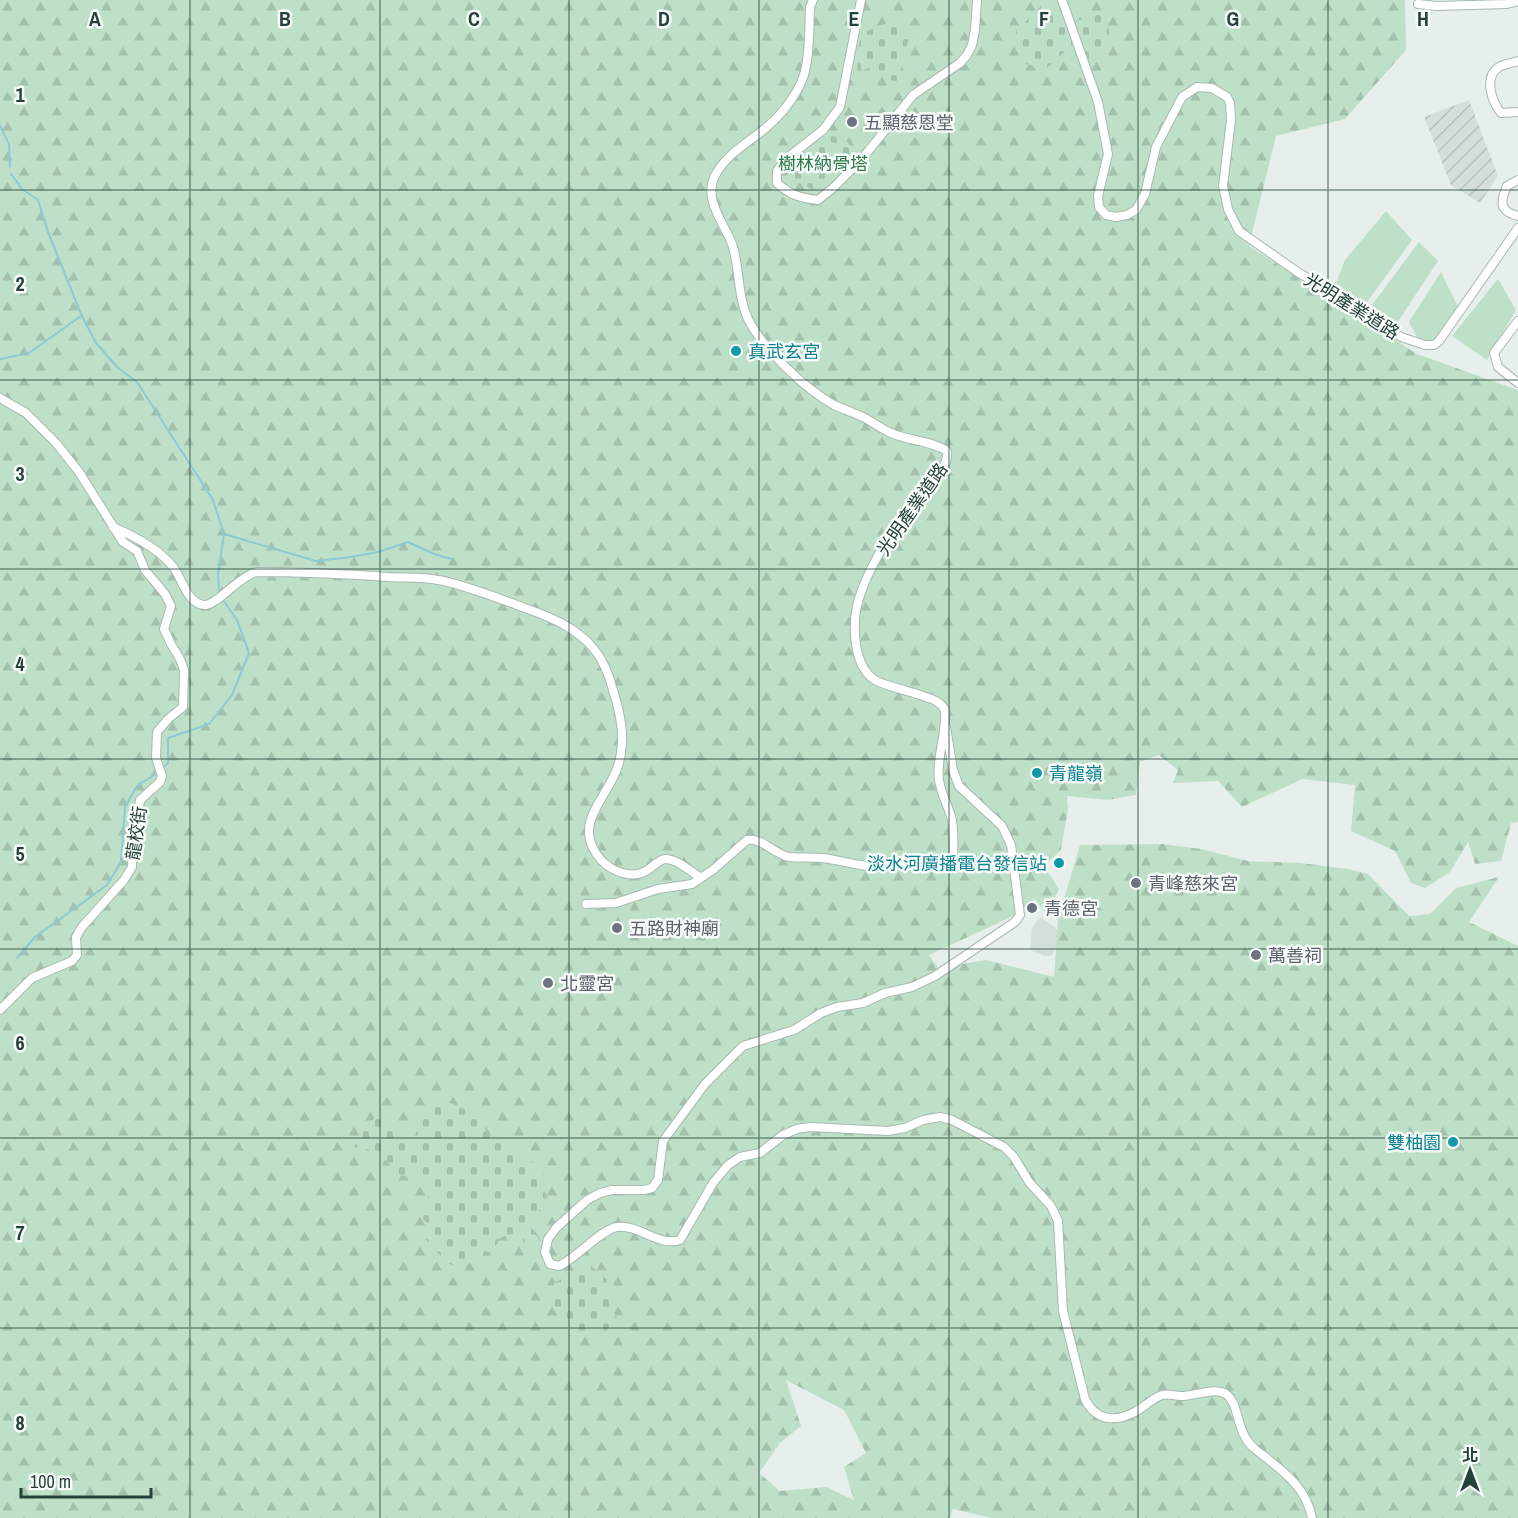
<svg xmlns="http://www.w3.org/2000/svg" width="1518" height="1518" font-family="'Archivo Narrow','Noto Sans TC',sans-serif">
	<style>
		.built { fill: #d4dfda }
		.industrial { fill: url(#industrial-furrows) }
		.forest { fill: url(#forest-firs); fill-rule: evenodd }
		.cemetery { fill: url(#cemetery-stones) }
		.garden { fill: #bfe0c8 }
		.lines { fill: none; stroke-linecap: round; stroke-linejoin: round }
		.stream { stroke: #8ec9d4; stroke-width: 2 }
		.minor-casing { stroke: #a8b8b2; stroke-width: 10 }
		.minor { stroke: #fff; stroke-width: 8 }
		.grid { fill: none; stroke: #24423a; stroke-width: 1.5; stroke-opacity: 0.55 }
		.worship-dot { fill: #6b7280; stroke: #f7fbf9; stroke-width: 2 }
		.culture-dot { fill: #0f9aa8; stroke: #f7fbf9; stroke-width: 2 }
		.labels { text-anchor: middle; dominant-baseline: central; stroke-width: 5; stroke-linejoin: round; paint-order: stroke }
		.worship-label { font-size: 18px; fill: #5b616d; stroke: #f7fbf9; text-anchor: start }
		.park-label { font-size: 18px; fill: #2d7a4b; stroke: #f7fbf9 }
		.street-label { font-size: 18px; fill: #24423a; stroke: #f7fbf9 }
		.culture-label { font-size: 18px; fill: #0d838f; stroke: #f7fbf9; text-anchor: start }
		.grid-label { font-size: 20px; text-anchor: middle; font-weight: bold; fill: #24423a; stroke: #f7fbf9; stroke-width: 5; stroke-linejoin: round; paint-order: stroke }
	</style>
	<defs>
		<pattern id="industrial-furrows" width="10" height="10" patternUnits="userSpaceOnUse" patternTransform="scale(1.5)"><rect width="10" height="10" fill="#d4dfda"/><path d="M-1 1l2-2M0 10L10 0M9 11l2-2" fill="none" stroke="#b6c1bc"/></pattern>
		<pattern id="forest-firs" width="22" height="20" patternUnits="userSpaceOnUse" patternTransform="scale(1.5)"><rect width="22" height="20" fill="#bfe0c8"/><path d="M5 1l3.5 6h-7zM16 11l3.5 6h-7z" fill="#a4c1ad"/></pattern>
		<pattern id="cemetery-stones" width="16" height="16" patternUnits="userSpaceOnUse" patternTransform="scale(1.5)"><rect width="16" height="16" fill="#bfe0c8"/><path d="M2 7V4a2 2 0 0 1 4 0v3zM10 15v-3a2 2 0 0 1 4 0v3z" fill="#a4c1ad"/></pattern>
	</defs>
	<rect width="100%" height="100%" fill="#e6efeb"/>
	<path class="built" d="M1040,917L1055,927L1062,938L1051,956H1044L1030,950L1032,928Z"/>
	<path class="industrial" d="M1469,100L1498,176L1480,203L1451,185L1424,117Z"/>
	<path class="forest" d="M0,0H1405L1406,50L1345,119L1276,136L1249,246L1417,354L1518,390V822L1511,823L1501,861L1475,864L1468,842L1450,872L1425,888L1411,883L1395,851L1351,831L1355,785L1302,779L1242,807L1218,781L1173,783L1178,770L1159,755L1140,762L1136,795L1108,800L1067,796L1068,808L1061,850L1044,866L1059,889L1047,915L1035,899L1011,917L929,955L938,968L986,960L1054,977L1058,919L1080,845L1162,844L1201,849L1248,861L1300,863L1348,869L1368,874L1409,916L1430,914L1456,888L1499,877L1469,922L1518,946V1518H992L953,1509L950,1518H0ZM786,1380L844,1410L866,1453L844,1467L854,1500L826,1487L780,1491L759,1473L780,1443L801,1426Z"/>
	<g class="cemetery">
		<path d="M1047,0H1057L1073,44L1046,69L1026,64L1017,50L1016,31Z"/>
		<path d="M1100,12C1117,37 1109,43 1089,62L1075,22Z"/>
		<path d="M890,22L910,33L898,81L887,80L873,67L857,72L860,34Z"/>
		<path d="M825,134L846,140L857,155L830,184L812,189L795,181L788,168Z"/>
		<path d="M448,1102C471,1110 480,1118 491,1139H502L514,1154L526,1155L544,1174L542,1186L551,1204L525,1216L539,1240L526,1245L517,1232L500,1238C496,1251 467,1270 452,1265C446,1263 431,1244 424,1238L428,1226L421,1215L430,1193L429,1182L397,1174C384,1156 377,1150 354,1147L365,1126L378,1116L397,1137L419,1143L416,1115Z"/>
		<path d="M586,1261L607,1280L609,1303L617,1318L607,1330L583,1335L564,1336L559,1318L552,1304L554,1283L570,1274Z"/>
	</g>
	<g class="garden">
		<path d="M1386,211L1412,240L1365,305L1336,283L1345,260Z"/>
		<path d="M1419,242L1438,261L1395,326L1372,305Z"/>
		<path d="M1441,272L1458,307L1442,336L1433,343L1417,337L1409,322Z"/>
		<path d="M1498,279L1516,310L1487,360L1452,336Z"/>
	</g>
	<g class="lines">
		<g class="stream">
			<path d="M0,126L9,144L10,167"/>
			<path d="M11,174L22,189L38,200L48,232L82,316L96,343L118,368L137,382L213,500L224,534L218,574L219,592"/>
			<path d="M0,359L29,353L81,316"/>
			<path d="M224,534L316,561L351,557L378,552L408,542L434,554L451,559"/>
			<path d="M164,767L168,763V738L209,724L232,695L249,653L237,620L223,600"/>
			<path d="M17,958L35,937L107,885L121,862L125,807L137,786L156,774"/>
		</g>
		<g class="minor-casing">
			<g id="minor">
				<path d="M861,0L840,107L823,130L787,158L777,171V183C790,195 800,198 818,200L833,188L862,159L913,95L960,63L967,55L972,45L975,30L977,0"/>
				<path d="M1062,0L1098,102L1108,154L1098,196L1099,207L1106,215L1116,217L1127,215L1136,210L1145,194L1156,147L1182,97L1197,87L1212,88L1227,97L1230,103L1231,120L1223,186L1228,209L1239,231L1299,273L1341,297L1401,337L1425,345H1434L1439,341L1518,228"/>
				<path d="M1418,4L1437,6L1507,4L1518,1"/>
				<path d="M1518,61C1512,63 1504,64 1499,67C1483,77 1492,102 1501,113L1518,112"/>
				<path d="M1518,180L1507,186C1500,202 1499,211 1518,216"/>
				<path d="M1518,321L1494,353L1498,367L1518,383"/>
				<path d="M0,398L26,413L56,443L79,472L123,542L137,551L145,570L165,594L171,606L164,629L171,644L180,659L184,670L183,707L168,719L157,732L156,758L162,776L160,782L140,800L138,816L133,834L132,867L124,880L82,927L76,937L77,955L72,961L32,978L0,1010"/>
				<path d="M113,527C134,536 160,549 174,568C182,579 188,606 206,605C219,603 237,578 256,572C300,572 344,574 388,577C404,578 422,577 438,580C463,584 500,599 525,608C550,617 576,627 594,649C604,661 609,675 613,690C621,715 626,740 618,766C607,800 570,824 601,860C613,872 631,879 646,871C653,867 658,860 665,859C678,859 691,872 701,878"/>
				<path d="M946,727L953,770L959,786L1002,826L1011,845L1020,915L1015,922L935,976L912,987L885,993L863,1003L837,1007L821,1013L794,1030L743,1046L705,1084L663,1141L658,1180L652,1188L644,1190H612L600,1193L587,1200L556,1228L548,1239L545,1252L550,1264L559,1266C576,1258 602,1229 617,1227C639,1224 658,1247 680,1240L713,1183L728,1165L740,1157L760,1153L783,1135L797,1129L810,1127L888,1131L905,1128L923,1120L940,1117L952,1120L1004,1147L1014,1157L1029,1182L1051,1206L1058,1221L1063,1311L1085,1399C1095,1420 1114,1423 1135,1412C1144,1407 1153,1398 1162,1395C1169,1393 1174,1396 1181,1396C1194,1396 1214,1387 1226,1394C1240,1403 1235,1433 1255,1449C1280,1469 1306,1485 1312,1518"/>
				<path d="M586,904L616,903L658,889L692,884L714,869L747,840C763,838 774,854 789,857C800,858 811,857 822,858C840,860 858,866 877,867C891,867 905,862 918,862C931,862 942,874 953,863C953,848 955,830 951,816C947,804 941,793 939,780C936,756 947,734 945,710C940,701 932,699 923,696C913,692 882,685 875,680C857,669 854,640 855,621C856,587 887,538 907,510C918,493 950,472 947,451C930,440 909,441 891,433C881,429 873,422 863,417C854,413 843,409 834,405C804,388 763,349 748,319C737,295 740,267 732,244C723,221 701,197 717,172C729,152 751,141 768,126C784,112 803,88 806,66C810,47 809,26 810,7L813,0"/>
			</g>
		</g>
		<use href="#minor" class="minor"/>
	</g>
	<path class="grid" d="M190,0V1518M380,0V1518M569,0V1518M759,0V1518M949,0V1518M1138,0V1518M1328,0V1518M0,190H1518M0,380H1518M0,569H1518M0,759H1518M0,949H1518M0,1138H1518M0,1328H1518"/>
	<g class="worship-dot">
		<circle cx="852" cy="122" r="6"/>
		<circle cx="1136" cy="883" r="6"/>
		<circle cx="1032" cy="908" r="6"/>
		<circle cx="617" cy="928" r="6"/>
		<circle cx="1256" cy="955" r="6"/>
		<circle cx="548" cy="983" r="6"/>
	</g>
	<g class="culture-dot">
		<circle cx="736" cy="351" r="6"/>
		<circle cx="1037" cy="773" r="6"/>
		<circle cx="1059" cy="863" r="6"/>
		<circle cx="1453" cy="1142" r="6"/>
	</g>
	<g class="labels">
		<g class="worship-label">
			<text x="864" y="122">五顯慈恩堂</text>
			<text x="1148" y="883">青峰慈來宮</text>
			<text x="1044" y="908">青德宮</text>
			<text x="629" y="928">五路財神廟</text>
			<text x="1268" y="955">萬善祠</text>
			<text x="560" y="983">北靈宮</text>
		</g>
		<g class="park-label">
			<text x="823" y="163">樹林納骨塔</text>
		</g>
		<g class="street-label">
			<text transform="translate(1352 306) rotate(32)">光明產業道路</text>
			<text transform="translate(912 509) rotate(-55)">光明產業道路</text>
			<text transform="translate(136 833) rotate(-82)">龍校街</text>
		</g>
		<g class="culture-label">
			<text x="748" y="351">真武玄宮</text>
			<text x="1049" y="773">青龍嶺</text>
			<text x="1047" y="863" text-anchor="end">淡水河廣播電台發信站</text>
			<text x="1441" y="1142" text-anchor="end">雙柚園</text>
		</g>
	</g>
	<g class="grid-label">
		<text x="95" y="26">A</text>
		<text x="285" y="26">B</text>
		<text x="474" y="26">C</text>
		<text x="664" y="26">D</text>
		<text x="854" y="26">E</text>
		<text x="1044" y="26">F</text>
		<text x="1233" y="26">G</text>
		<text x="1423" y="26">H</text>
		<text x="20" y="102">1</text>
		<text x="20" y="291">2</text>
		<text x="20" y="481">3</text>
		<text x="20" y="671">4</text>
		<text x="20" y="861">5</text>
		<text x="20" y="1050">6</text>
		<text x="20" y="1240">7</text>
		<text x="20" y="1430">8</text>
	</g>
	<g transform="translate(1470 1470)" stroke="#f7fbf9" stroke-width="4.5" paint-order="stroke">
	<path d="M0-4.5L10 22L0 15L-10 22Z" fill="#24423a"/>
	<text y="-9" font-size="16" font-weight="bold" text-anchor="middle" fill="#24423a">北</text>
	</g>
	<path d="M21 1488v9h130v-9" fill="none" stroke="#24423a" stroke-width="3"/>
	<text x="30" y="1488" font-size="18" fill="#24423a" stroke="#f7fbf9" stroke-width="4.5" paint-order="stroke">100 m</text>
</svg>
